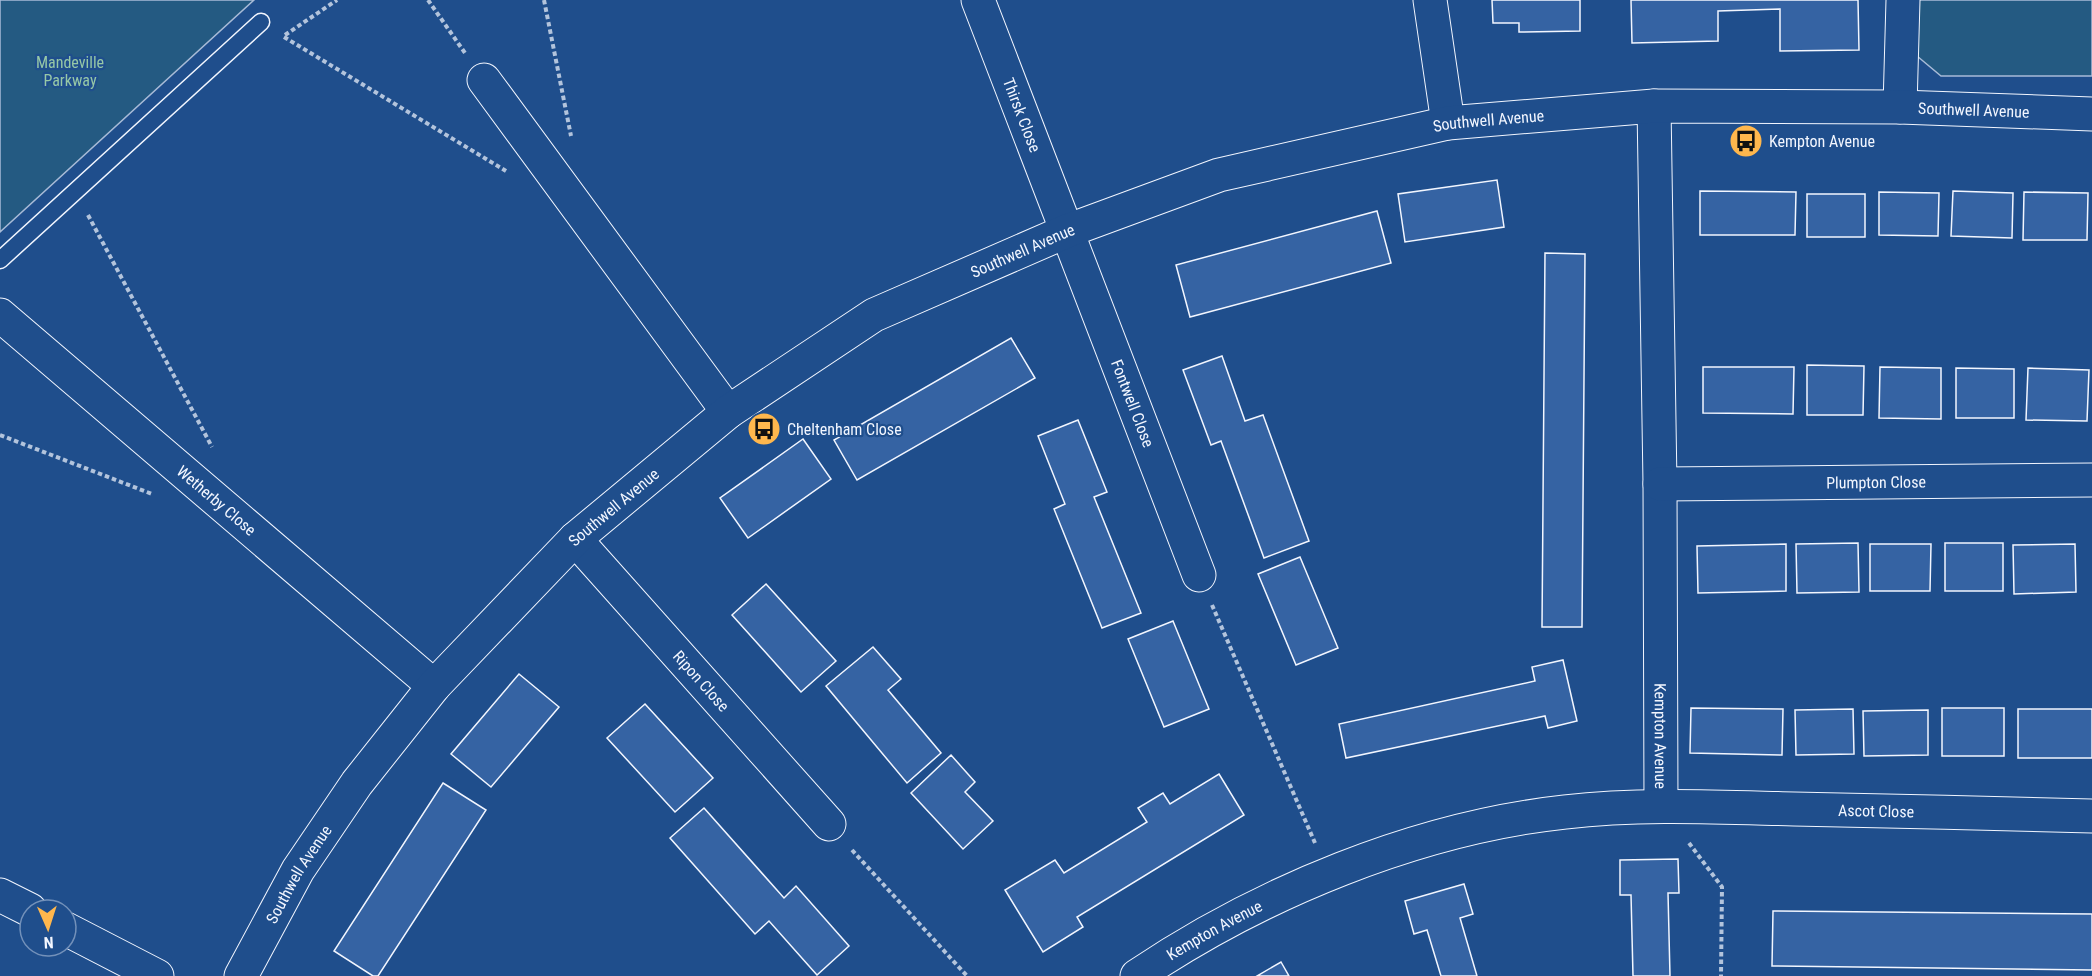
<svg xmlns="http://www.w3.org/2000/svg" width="2092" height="976" font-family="'Roboto Condensed',sans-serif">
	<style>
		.green { fill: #245a82; stroke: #a8bbd7; stroke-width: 1.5 }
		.building { fill: #3563a3; stroke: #f2f6ff; stroke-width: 1.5 }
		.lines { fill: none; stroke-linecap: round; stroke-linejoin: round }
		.service-casing { stroke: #f2f6ff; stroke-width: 19 }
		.minor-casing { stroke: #f2f6ff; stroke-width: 35 }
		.path { stroke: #b3c4dc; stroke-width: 4; stroke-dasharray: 4.5 3; stroke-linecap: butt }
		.service { stroke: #1f4e8c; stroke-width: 16 }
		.minor { stroke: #1f4e8c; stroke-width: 33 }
		.labels { text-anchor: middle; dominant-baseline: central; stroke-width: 4.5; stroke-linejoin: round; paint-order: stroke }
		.park-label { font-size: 16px; fill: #97c8a6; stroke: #1f4e8c }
		.street-label { font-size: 16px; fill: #f2f6ff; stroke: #1f4e8c }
		.poi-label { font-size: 16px; fill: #f2f6ff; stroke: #1f4e8c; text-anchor: start }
	</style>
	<rect width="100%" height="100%" fill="#1f4e8c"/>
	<g class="green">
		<path d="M0,0H254L0,232Z"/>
		<path d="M1918,0H2092V76H1941L1917,56Z"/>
	</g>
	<g class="building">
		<path d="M1492,0H1580V31L1519,32V23H1493Z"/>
		<path d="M1631,0H1858L1859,50L1780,51V9L1718,11V41L1632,43Z"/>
		<path d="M1497,180L1504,227L1405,242L1398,194Z"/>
		<path d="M1700,191L1796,192L1795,235H1700Z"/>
		<path d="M1953,191L2013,193L2012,238L1951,236Z"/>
		<path d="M1879,192L1939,193L1938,236L1879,235Z"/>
		<path d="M2024,192L2088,193L2087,240H2023Z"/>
		<rect x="1807" y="194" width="58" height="43"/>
		<path d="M1377,211L1391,263L1190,317L1176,265Z"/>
		<path d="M1545,253L1585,254L1582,627H1542Z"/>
		<path d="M1011,338L1035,378L857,480L834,440Z"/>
		<path d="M1222,356L1245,421L1263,415L1309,541L1264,558L1221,441L1211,445L1183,370Z"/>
		<path d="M1807,365L1864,366L1863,415H1807Z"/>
		<path d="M1703,367H1794L1793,414L1703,413Z"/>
		<path d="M1880,367L1941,368V419L1879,418Z"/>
		<path d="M1956,368L2014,369V418H1956Z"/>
		<path d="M2028,368L2089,370L2087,421L2026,420Z"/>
		<path d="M1078,420L1107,492L1094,497L1141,613L1102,628L1054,509L1065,504L1038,436Z"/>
		<path d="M803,439L831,479L748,538L720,498Z"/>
		<path d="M1858,543L1859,592L1797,593L1796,544Z"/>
		<rect x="1945" y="543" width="58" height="48"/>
		<path d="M1786,544V591L1698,593L1697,546Z"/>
		<path d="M1870,544H1931L1930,591H1870Z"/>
		<path d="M2075,544L2076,592L2014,594L2013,545Z"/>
		<path d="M1300,557L1338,648L1296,665L1258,574Z"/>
		<path d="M766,584L836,661L801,692L732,615Z"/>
		<path d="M1173,621L1209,709L1164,727L1128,639Z"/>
		<path d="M873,647L901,679L888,690L941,753L907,783L826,686Z"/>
		<path d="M1563,660L1577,721L1548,728L1545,716L1346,758L1339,724L1535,681L1532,667Z"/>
		<path d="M519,674L559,707L491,787L451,754Z"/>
		<path d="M645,704L713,778L675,812L607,738Z"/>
		<path d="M1691,708L1783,709L1782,755L1690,753Z"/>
		<rect x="1942" y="708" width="62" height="48"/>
		<path d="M1853,709L1854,754L1796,755L1795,710Z"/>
		<rect x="2018" y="709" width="74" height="49"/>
		<path d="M1928,710V755L1864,756L1863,711Z"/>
		<path d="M951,755L975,782L965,792L993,821L963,849L911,793Z"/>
		<path d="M1219,774L1244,815L1077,917L1083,927L1043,952L1005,890L1055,860L1064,873L1147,822L1138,808L1163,793L1170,804Z"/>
		<path d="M443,783L486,810L378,976H373L334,951Z"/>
		<path d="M704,808L784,898L796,886L849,946L817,975L769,921L755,934L670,838Z"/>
		<path d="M1678,859L1679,893H1668L1670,976H1633L1631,895H1620V860Z"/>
		<path d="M1464,884L1473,914L1460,918L1477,976H1441L1427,930L1414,934L1405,901Z"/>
		<path d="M1773,911L2092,914V970L1772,966Z"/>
		<path d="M1281,962L1289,976H1257Z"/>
	</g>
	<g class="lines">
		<g class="service-casing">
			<path id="service" d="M0,260L261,22"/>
		</g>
		<g class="minor-casing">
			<g id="minor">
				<path id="s1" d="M978,0L1199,575"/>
				<path d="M1430,0L1448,123"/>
				<path d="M484,80L728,412"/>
				<path id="s2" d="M1654,106L1660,484L1661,806"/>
				<path d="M1900,107L1903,0"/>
				<path id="s3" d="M0,315L434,686"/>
				<path id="s4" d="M1660,484L2092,480"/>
				<path id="s5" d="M575,539L829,824"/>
				<path d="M0,895L30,910"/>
				<path d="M66,929L157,976"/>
				<path id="s6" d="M241,976L298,870L357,783L434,686L575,539L728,412L874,315L1067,231L1219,175L1448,123L1654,106L1900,107L2092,114"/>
				<path id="s7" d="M1137,976C1260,893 1417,828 1565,812C1641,803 1718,807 1794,809C1893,811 1993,813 2092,816"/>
			</g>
		</g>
		<g class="path">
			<path d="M428,0L465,53"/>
			<path d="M544,0L571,136"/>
			<path d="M285,35L337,0"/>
			<path d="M284,37L506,171"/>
			<path d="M88,215L212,447"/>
			<path d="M0,435L152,494"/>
			<path d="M1212,605L1315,843"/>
			<path d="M1689,843L1722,887L1721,976"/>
			<path d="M852,850L967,976"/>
		</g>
		<use href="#service" class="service"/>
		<use href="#minor" class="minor"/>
	</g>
	<defs>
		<g id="bus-disc" transform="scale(1.725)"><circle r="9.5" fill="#ffb74d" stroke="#1f4e8c"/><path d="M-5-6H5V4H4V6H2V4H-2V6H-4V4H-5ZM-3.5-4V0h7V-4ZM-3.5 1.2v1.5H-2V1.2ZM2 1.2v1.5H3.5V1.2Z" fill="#111"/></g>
	</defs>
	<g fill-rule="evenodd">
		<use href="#bus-disc" x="1746" y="141"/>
		<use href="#bus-disc" x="764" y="429"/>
	</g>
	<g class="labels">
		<g class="park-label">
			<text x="70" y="62">Mandeville<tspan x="70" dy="18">Parkway</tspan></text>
		</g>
		<g class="street-label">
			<text stroke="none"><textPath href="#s6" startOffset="2061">Southwell Avenue</textPath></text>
			<text stroke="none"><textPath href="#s1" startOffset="123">Thirsk Close</textPath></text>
			<text stroke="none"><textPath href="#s6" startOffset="1575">Southwell Avenue</textPath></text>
			<text stroke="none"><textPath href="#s6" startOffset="1089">Southwell Avenue</textPath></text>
			<text stroke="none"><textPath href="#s1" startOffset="432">Fontwell Close</textPath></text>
			<text stroke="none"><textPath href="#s4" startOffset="216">Plumpton Close</textPath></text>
			<text stroke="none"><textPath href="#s3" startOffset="285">Wetherby Close</textPath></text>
			<text stroke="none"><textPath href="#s6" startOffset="603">Southwell Avenue</textPath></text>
			<text stroke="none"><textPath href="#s5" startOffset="190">Ripon Close</textPath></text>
			<text stroke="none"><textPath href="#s2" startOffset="630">Kempton Avenue</textPath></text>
			<text stroke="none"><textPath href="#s7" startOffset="774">Ascot Close</textPath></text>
			<text stroke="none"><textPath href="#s6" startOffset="117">Southwell Avenue</textPath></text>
			<text stroke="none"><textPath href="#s7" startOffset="90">Kempton Avenue</textPath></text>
		</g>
		<g class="poi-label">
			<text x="1769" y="141">Kempton Avenue</text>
			<text x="787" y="429">Cheltenham Close</text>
		</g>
	</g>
	<g transform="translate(48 928) rotate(177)"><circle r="28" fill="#1f4e8c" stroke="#7391ba" stroke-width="1.5"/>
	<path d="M0-4.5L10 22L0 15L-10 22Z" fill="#ffb74d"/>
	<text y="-9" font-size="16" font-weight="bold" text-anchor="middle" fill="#f2f6ff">N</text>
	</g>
</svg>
